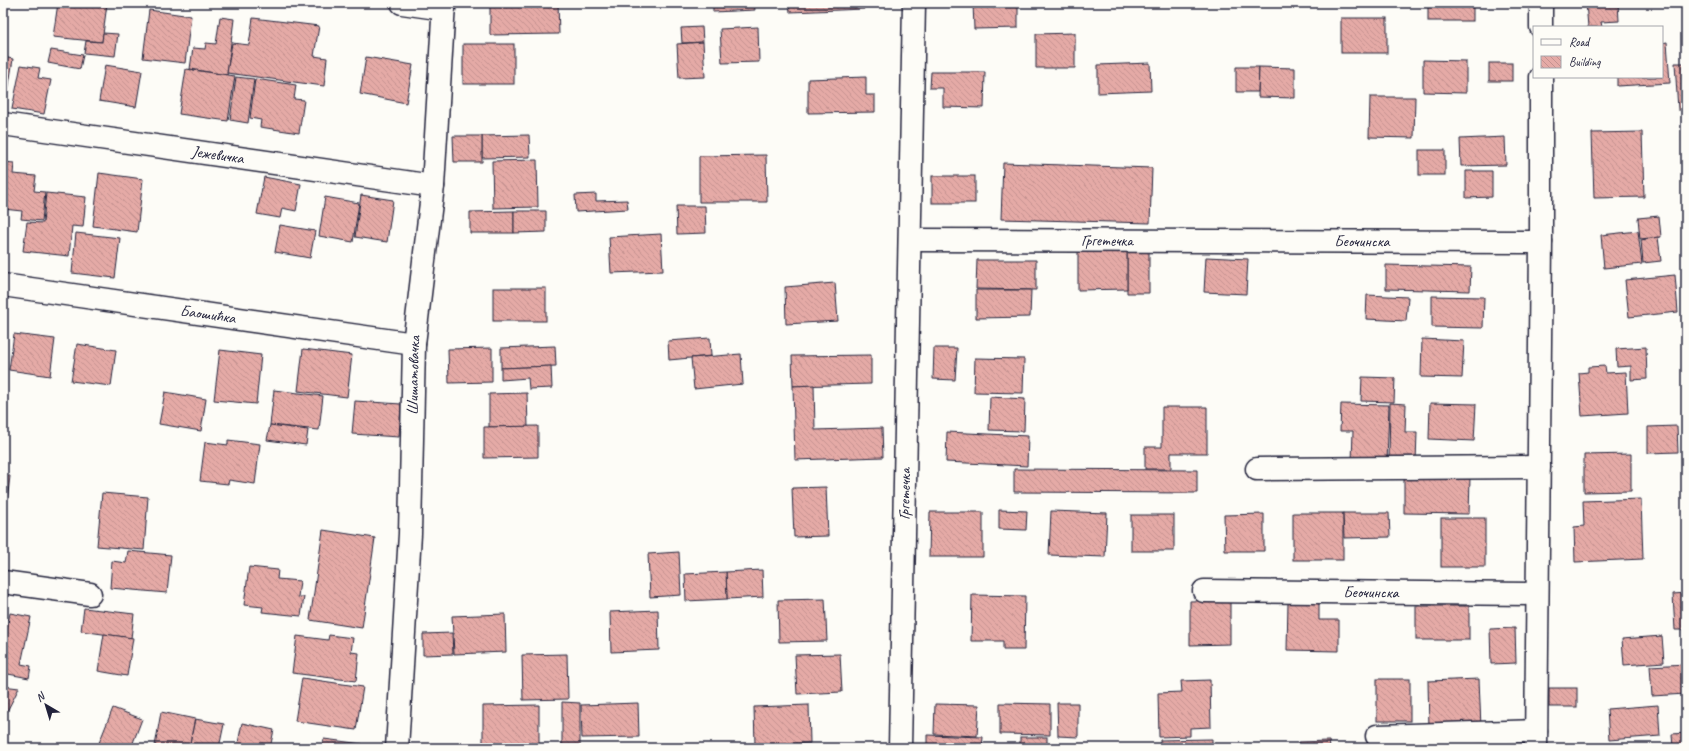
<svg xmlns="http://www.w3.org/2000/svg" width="1689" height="751" font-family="Caveat,sans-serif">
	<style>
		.building { fill: url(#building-back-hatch); stroke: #22223b }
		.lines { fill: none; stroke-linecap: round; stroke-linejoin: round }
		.minor-casing { stroke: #22223b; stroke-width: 25 }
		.minor { stroke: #fdfcf7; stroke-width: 22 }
		.labels { text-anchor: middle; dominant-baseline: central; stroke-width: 4; stroke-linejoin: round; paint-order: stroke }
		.street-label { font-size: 16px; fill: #22223b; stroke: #fdfcf7 }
	</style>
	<defs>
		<pattern id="building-back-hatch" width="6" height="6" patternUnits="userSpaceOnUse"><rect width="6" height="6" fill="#e5aaa6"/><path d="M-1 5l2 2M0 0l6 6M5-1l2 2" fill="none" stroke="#c49290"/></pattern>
	</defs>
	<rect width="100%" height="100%" fill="#fdfcf7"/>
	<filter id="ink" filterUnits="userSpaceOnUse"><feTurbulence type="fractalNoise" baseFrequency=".025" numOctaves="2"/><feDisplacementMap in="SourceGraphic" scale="8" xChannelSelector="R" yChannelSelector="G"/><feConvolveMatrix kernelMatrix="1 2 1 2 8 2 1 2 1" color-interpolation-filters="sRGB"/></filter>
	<g filter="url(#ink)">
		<g class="building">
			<path d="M58,3L107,4L102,42L53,37Z"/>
			<path d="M490,3H558L559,34L490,35Z"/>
			<path d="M713,3H754L755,10L713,12Z"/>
			<path d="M789,3H864V9L790,12Z"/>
			<path d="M973,3H1018V28L974,29Z"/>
			<rect x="1428" y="3" width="45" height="18"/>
			<path d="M1586,3H1618L1619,21L1601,22L1602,27H1588Z"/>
			<path d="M149,10L191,16L185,63L143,58Z"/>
			<path d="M220,17L234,19L227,75L190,69L193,48L205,49L206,43L216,44Z"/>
			<path d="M253,18L319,26L314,56L327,58L324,86L227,73L232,43L249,45Z"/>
			<rect x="1341" y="18" width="46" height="35"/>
			<path d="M702,27L703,42L682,43L681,28Z"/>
			<path d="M758,27L759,62L722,63L720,29Z"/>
			<path d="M103,33L118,34L115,56L84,53L86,41L102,42Z"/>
			<path d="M1075,33V68H1036V34Z"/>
			<path d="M703,42L705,77L679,78L677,44Z"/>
			<path d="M1667,42L1670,83L1617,86V77H1662V43Z"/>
			<rect x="463" y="44" width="51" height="40"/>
			<path d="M51,50L83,55L80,69L48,63Z"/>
			<path d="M3,57L13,59L6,104H3Z"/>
			<path d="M366,57L413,65L406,103L360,94Z"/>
			<path d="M1423,60L1466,61V93L1423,92Z"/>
			<path d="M1150,63L1151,91L1098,93V65Z"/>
			<rect x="1489" y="63" width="23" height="18"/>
			<path d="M1675,63H1686V110H1678Z"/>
			<path d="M21,65L40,68L38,78L51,80L44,114L12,109Z"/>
			<path d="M105,65L142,71L136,107L99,101Z"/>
			<path d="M1236,67H1259L1258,92H1236Z"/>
			<path d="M1259,67L1295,68V98L1258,97Z"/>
			<path d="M186,69L235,76L228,121L179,114Z"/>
			<path d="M931,72H985L984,108L943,107V88H930Z"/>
			<path d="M236,77L254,79L248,123L230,120Z"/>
			<path d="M866,77V95H875V112L808,113V79Z"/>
			<path d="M255,79L296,85L294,99L304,100L299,133L260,127L261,120L250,118Z"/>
			<path d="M1370,97H1415L1414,138L1369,137Z"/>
			<path d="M1642,132L1644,197L1594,198L1592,133Z"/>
			<path d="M529,135L530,157L482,158V136Z"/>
			<path d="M453,136H482V162H454Z"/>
			<path d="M1505,137L1506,165L1461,166L1460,139Z"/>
			<rect x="1419" y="150" width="26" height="25"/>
			<path d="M766,155L767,202H699V156Z"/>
			<path d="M537,160L538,207L493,208L492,161Z"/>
			<path d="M3,162L14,163L13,174L36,176L34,191L45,192L42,221L21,219L22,211L3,209Z"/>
			<path d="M1003,163L1152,168L1150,223L1001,219Z"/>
			<path d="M1466,171H1492V197L1466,198Z"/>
			<path d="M99,173L143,179L137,232L93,226Z"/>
			<rect x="932" y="176" width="43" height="27"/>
			<path d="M264,177L301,184L296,211L282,208L280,218L257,214Z"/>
			<path d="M46,193L86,197L83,227L72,226L69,256L23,251L27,222L43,223Z"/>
			<path d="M596,194V201L627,200L628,209L576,212L575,195Z"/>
			<path d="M361,195L393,200L387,242L355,237Z"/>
			<path d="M325,197L359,203L353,242L319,236Z"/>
			<path d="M676,206H705L706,233L677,234Z"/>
			<path d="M514,211V233H470V212Z"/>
			<path d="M514,211H546V232L514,233Z"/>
			<path d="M1659,216L1661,237L1640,239L1638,218Z"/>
			<path d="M280,225L315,231L310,258L275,252Z"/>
			<path d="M1638,231L1642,264L1604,268L1601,235Z"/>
			<path d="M76,233L120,238L115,278L72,273Z"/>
			<path d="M661,234L663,271L611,273L609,237Z"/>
			<path d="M1658,237L1661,261L1643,263L1641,240Z"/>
			<path d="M1149,248V293H1127V252Z"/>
			<path d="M1078,252H1127V289L1078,290Z"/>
			<path d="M1206,257L1248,259L1246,294L1204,292Z"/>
			<path d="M977,260H1036V290L976,289Z"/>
			<path d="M1386,265L1471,267L1470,291L1386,289Z"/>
			<path d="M1675,275L1678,312L1629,317L1625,280Z"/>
			<path d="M835,283L838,321L786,324L785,287Z"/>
			<rect x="493" y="288" width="53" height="33"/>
			<path d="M976,290H1031L1030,317L976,318Z"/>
			<path d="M1367,295L1408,297L1406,321L1366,319Z"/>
			<path d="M1432,296L1484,297L1483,328L1432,327Z"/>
			<path d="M14,334L55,339L50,376L9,370Z"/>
			<path d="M710,338L711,356L669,360L668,341Z"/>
			<path d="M1422,339L1464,341L1462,378L1421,377Z"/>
			<path d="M77,344L116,350L111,386L71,381Z"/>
			<path d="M555,346L556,366L501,368V348Z"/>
			<path d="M1646,347L1647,379L1631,380V366L1617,367L1616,349Z"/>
			<path d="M492,348V382L449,383L448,349Z"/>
			<path d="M934,348H957L955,380L933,379Z"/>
			<path d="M303,349L352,355L347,397L298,391Z"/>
			<path d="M220,350L261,355L256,404L214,400Z"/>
			<path d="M741,354L743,384L694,389L691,358Z"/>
			<path d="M871,355V384L793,386L792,356Z"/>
			<path d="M975,358L1024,359L1023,393L974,392Z"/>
			<path d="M551,366L552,388L529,389L528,378L501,380V368Z"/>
			<path d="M1605,366L1606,373L1626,372L1628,413L1582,416L1579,373L1588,372V367Z"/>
			<path d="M1362,377L1395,378L1394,402L1361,401Z"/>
			<path d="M814,385L815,430L882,428L883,457L795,460L793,386Z"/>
			<path d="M274,390L323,396L319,430L270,425Z"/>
			<path d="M165,392L206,399L201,431L159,424Z"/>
			<path d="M527,393L528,427H489V394Z"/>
			<path d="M990,397L1025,399L1024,431L989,430Z"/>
			<path d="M355,401L401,404L399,437L352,434Z"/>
			<path d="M1390,403L1406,404L1405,432H1417L1416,462H1389Z"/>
			<path d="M1430,403L1476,404L1474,441L1429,439Z"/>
			<path d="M1341,404L1389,405L1387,462H1352L1353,431H1340Z"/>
			<path d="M1162,407H1207V453H1171V469H1145V447H1162Z"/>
			<path d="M270,425L308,430L306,445L267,440Z"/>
			<path d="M538,426V457L484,458V427Z"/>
			<path d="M1677,426L1678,452L1648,453V427Z"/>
			<path d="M947,432L1028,436L1027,466L946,462Z"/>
			<path d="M228,440L260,444L255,484L229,480L228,484L200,481L205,442L228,445Z"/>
			<path d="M1631,454V491L1584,492V455Z"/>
			<path d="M1014,469L1197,470V493L1014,492Z"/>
			<path d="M3,475L10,476L4,528H3Z"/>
			<path d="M1404,476L1470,477L1469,514L1404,513Z"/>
			<path d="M826,487L828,536L794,537L792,488Z"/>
			<path d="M102,493L148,497L144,550L97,546Z"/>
			<path d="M1641,499L1643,559L1575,562L1574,527L1584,526L1583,501Z"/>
			<path d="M999,510L1027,511L1026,530L999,529Z"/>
			<path d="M1051,511L1107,513L1105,557L1049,555Z"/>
			<path d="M930,512H983V557H929Z"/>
			<rect x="1293" y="513" width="50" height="47"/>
			<path d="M1343,513H1389L1390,537L1344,538Z"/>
			<path d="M1264,514V551H1225L1224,515Z"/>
			<rect x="1131" y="515" width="43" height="36"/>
			<rect x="1441" y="518" width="44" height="49"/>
			<path d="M323,530L375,538L362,628L310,620Z"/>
			<path d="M128,551L171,555L167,593L110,588L112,561L126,563Z"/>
			<path d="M679,552L681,595L650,597L648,554Z"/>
			<path d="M249,567L278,570L277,579L300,581L298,597H304L301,616L262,612L263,607L244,605Z"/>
			<path d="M762,570L763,597L727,599L726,572Z"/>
			<path d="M726,572L727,599L686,601L685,574Z"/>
			<path d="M1686,593V630H1675L1673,594Z"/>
			<path d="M972,595L1025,596L1024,650H1003V641H971Z"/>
			<path d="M825,599L827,641L779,642L778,600Z"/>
			<path d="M1230,600V644L1190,645V601Z"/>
			<path d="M1288,602H1319V620H1339V651L1287,650Z"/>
			<rect x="1416" y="606" width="53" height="34"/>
			<path d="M84,608L134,614L131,638L81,631Z"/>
			<path d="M658,610L659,650L611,652L610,612Z"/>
			<path d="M10,613L31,617L21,664L31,666L29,678L3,673V648Z"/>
			<path d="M505,614L506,652L454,654L452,616Z"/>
			<path d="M1515,628L1516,663L1491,664L1490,629Z"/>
			<path d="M452,633L453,654L423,655V634Z"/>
			<path d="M104,634L133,638L127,676L98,671Z"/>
			<path d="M329,635L353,638L351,652L359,653L356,681L292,673L297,636L328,640Z"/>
			<path d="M1662,636L1664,662L1624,665L1622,639Z"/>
			<path d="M567,654L568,699L523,700L522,655Z"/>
			<path d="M840,654L842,692L797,694L795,655Z"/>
			<path d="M1686,664V694L1652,696L1650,666Z"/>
			<path d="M302,678L363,687L356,730L295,721Z"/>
			<rect x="1377" y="679" width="33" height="42"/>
			<path d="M1479,679L1481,728L1429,730L1428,681Z"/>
			<path d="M1210,680L1211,727L1190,728V736L1159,737L1158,693L1182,692L1181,681Z"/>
			<path d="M3,686L19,688L3,719Z"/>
			<rect x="1549" y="688" width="28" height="19"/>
			<path d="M562,702L580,703V748H562Z"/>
			<path d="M638,703L639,737L582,738L581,705Z"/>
			<path d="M1000,703L1050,704V735L1000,734Z"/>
			<path d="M1057,703H1078V737L1058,736Z"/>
			<path d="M935,704L979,705L977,736L934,734Z"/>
			<path d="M539,705V745L483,746V706Z"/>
			<path d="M809,705L810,743L755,745L754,707Z"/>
			<path d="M1658,705L1660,736L1609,740L1607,709Z"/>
			<path d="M113,708L142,719L131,748H97Z"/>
			<path d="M161,712L195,719L189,748H166L155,746Z"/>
			<path d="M195,719L224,724L219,748H189Z"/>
			<path d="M242,723L274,730L270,748H237Z"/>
			<path d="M1686,733V748H1673L1672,734Z"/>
			<path d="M927,735L983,737L982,748H927Z"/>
			<rect x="1020" y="737" width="27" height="11"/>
			<path d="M324,739L362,744L361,748H322Z"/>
			<path d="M1212,739V748H1160V740Z"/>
			<path d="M1329,741L1330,748H1299L1298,742Z"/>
			<path d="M1467,744V748H1408V745Z"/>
		</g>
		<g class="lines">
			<g class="minor-casing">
				<g id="minor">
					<path d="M402,3L444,9"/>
					<path d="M1541,3V27"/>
					<path id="s1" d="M3,124L433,186"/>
					<path id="s2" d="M910,240L1541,242"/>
					<path id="s3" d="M3,285L414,344"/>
					<path d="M1257,469L1539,467"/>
					<path d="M3,582L90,594"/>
					<path id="s4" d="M1204,591L1537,594"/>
					<path d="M1377,736L1536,731"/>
					<path id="s5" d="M397,748L410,534L414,344L433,186L444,3"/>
					<path id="s6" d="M900,748L914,3"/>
					<path d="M1536,748L1541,242V77"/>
				</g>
			</g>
			<use href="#minor" class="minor"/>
		</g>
	</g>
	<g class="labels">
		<g class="street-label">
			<text stroke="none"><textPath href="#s1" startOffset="217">Јежевичка</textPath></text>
			<text stroke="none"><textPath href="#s2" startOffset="197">Гргетечка</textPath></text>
			<text stroke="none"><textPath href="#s2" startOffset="452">Беочинска</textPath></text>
			<text stroke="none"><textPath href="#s3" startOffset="207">Баошићка</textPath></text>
			<text stroke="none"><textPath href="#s5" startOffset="373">Шишатовачка</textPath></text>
			<text stroke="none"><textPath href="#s6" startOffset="254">Гргетечка</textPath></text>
			<text stroke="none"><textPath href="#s4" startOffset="167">Беочинска</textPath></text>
		</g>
	</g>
	<rect width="1689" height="751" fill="none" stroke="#fdfcf7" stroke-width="16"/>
	<rect x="8" y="8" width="1673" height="735" fill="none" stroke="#22223b" stroke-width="1.5" filter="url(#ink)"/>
	<rect x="1533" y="26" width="130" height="52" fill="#fdfcf7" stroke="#a5a5ac"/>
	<rect x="1541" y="39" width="20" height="6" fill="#fdfcf7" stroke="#a5a5ac"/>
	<text x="1569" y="46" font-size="12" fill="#22223b">Road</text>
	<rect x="1541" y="56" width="20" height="12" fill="url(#building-back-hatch)" stroke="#a5a5ac"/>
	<text x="1569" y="66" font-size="12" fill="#22223b">Building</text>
	<g transform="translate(46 705) rotate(322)" stroke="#fdfcf7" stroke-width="3" paint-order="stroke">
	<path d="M0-3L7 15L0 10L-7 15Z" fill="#22223b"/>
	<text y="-6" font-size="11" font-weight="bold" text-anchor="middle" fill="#22223b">N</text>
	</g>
</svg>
